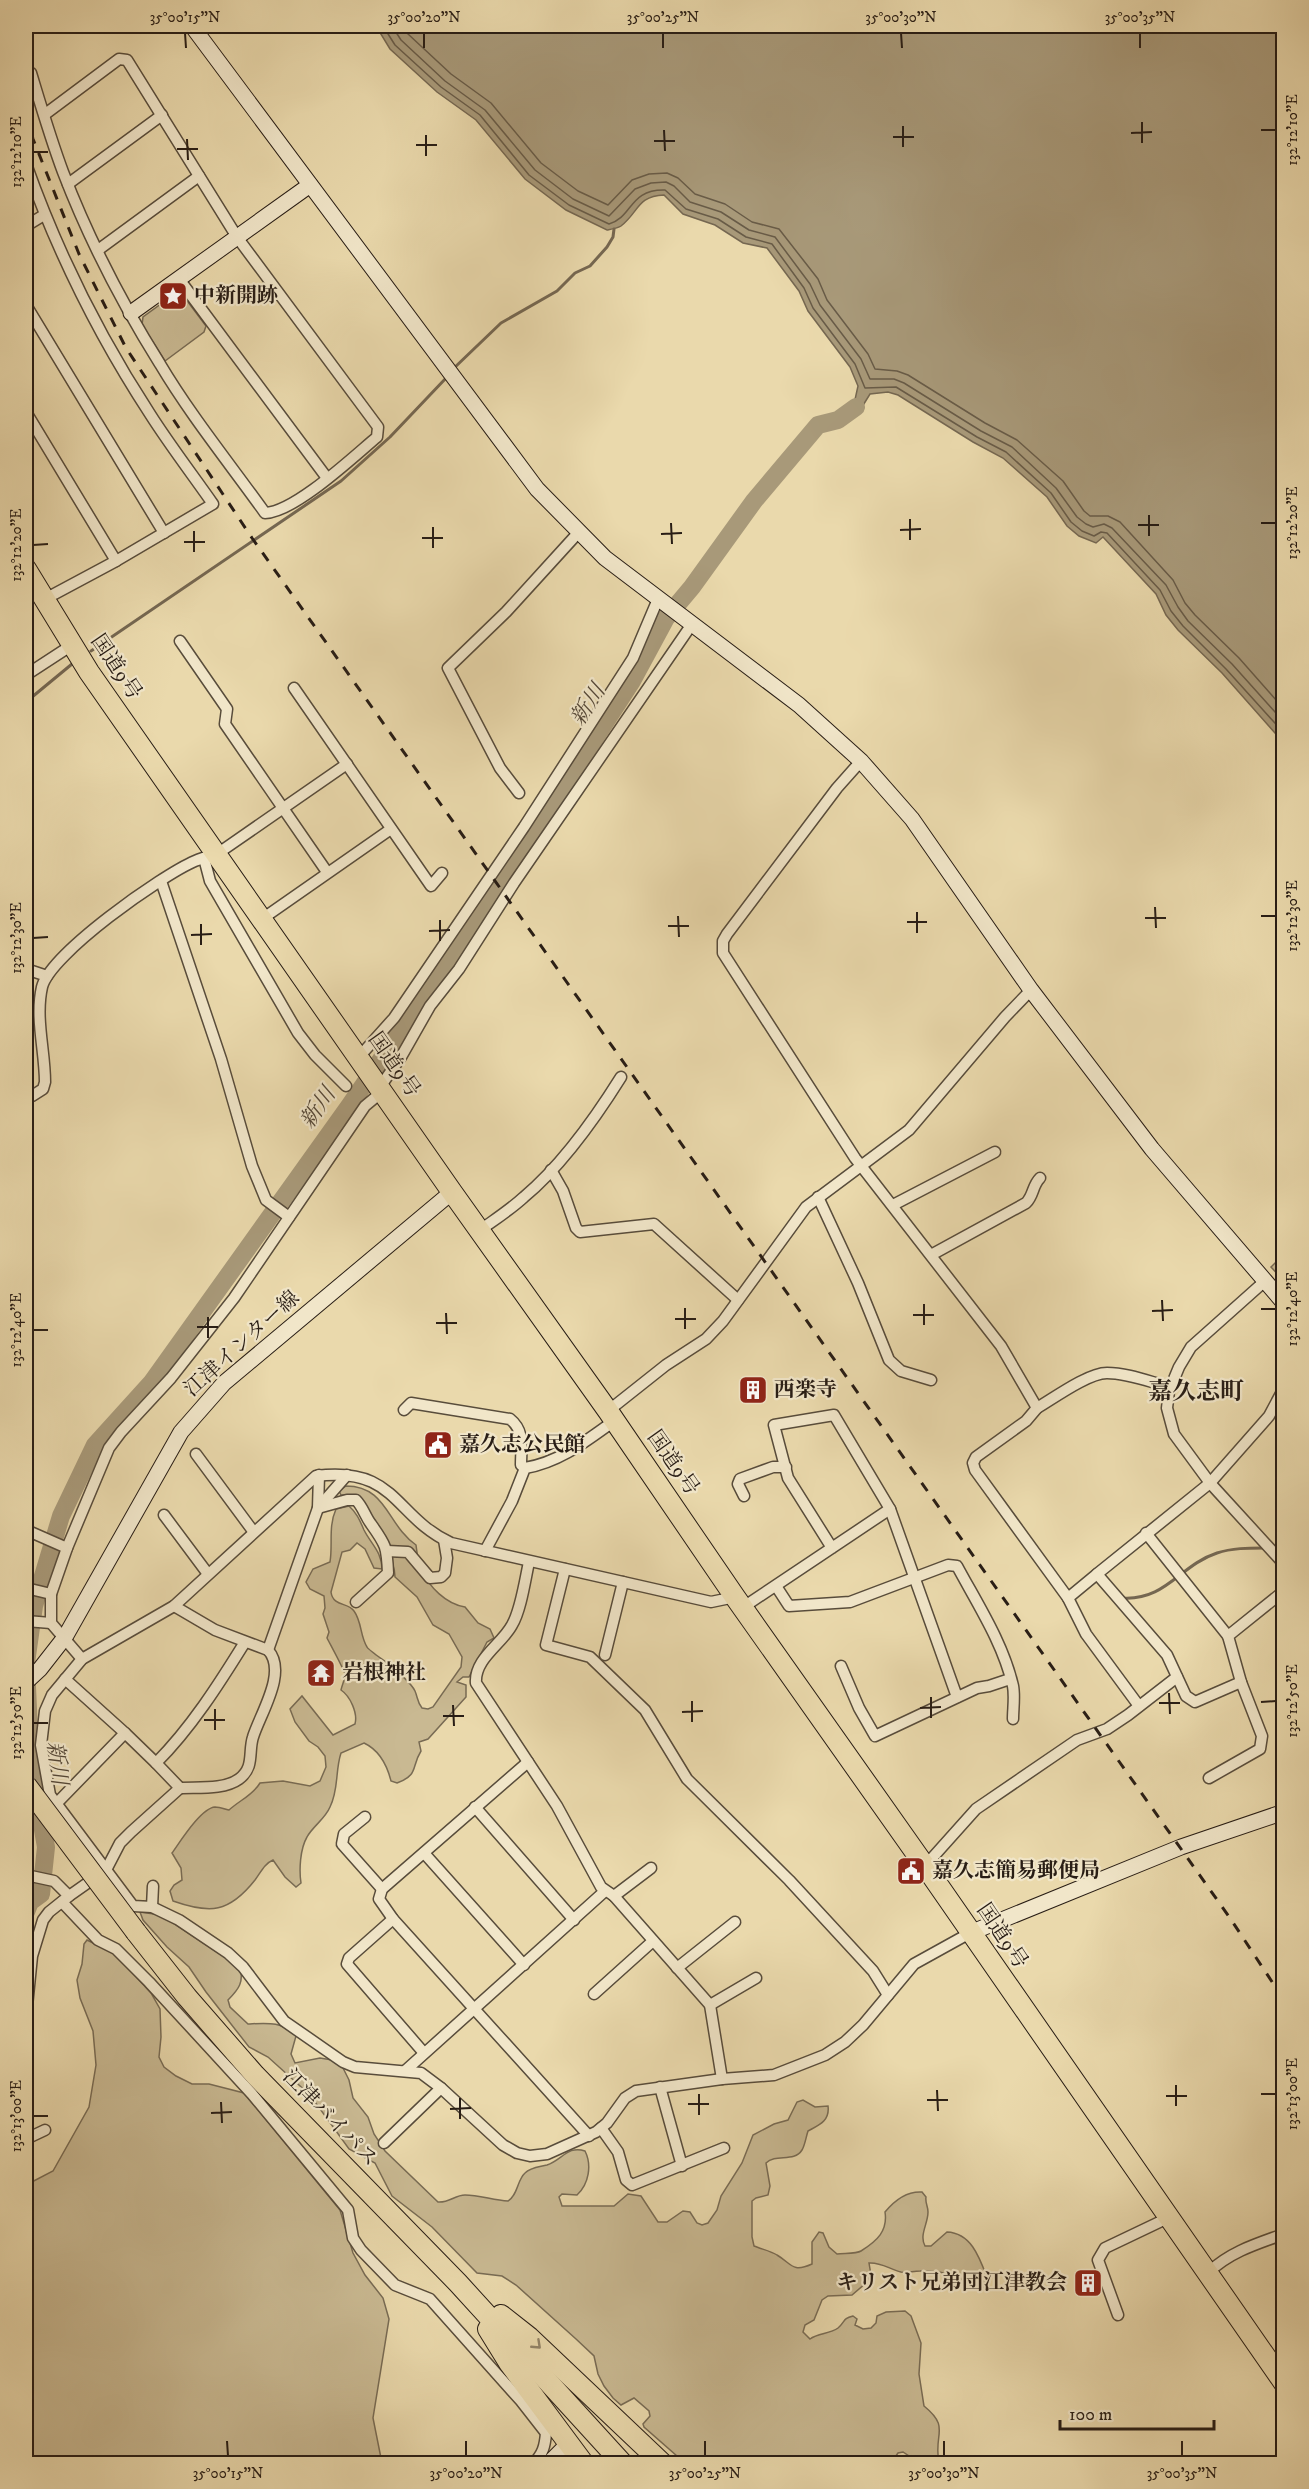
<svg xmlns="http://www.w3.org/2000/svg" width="1309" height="2489" font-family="'IM FELL DW Pica','Noto Serif JP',serif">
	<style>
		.green { fill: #c9b992; stroke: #786b54; stroke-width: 1.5 }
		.water { fill: #a89979; stroke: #756751; stroke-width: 1.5 }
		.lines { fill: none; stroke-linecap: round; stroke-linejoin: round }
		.shore { stroke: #685b47; stroke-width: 1.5 }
		.stream { stroke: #756751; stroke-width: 3 }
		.river { stroke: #a89979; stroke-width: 18 }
		.street-casing { stroke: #584c3b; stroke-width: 13 }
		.secondary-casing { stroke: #281d15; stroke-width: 17 }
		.highway-casing { stroke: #281d15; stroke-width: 22 }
		.street { stroke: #f1e6c9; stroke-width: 10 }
		.secondary { stroke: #f1e6c9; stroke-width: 15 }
		.highway { stroke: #ead9ac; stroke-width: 20 }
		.rail { stroke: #281d15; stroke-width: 3; stroke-dasharray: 10 10; stroke-linecap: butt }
		.highway-bridge-casing { stroke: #281d15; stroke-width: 22; stroke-linecap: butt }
		.highway-bridge { stroke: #ead9ac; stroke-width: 20 }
		.oneway { stroke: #938468 }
		.ticks { fill: none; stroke: #281d15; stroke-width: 2 }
		.labels { text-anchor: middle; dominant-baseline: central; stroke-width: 4.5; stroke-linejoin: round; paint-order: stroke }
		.poi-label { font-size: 21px; font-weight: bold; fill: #281d15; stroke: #f1e6c9; text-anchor: start }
		.street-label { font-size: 21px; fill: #281d15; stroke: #f1e6c9 }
		.water-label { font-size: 22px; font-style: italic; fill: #554838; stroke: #f1e6c9 }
		.quarter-label { font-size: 24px; font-weight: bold; fill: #281d15; stroke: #f1e6c9 }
		.neatline { fill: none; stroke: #281d15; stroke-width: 2 }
		.ticks-label { font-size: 15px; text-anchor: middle; fill: #281d15 }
	</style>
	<rect width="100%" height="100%" fill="#ead9ac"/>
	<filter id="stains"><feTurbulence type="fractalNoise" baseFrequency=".00333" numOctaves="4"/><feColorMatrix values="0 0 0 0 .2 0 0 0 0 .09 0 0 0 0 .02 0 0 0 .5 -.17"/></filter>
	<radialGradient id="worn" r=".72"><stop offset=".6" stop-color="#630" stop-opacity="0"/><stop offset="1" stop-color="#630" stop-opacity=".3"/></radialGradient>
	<g class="green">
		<path d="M176,293L182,294L206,326L204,332L165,361L142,325L143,317Z"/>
		<path d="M1283,1255V1280L1271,1267Z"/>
		<path d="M346,1486C387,1486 387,1525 416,1545C417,1553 418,1562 421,1569C429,1587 446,1604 465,1607L478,1623L490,1629L494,1638L487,1642L469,1677H463L457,1682L466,1685V1697L428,1739L419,1742L421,1751C411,1767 419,1775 397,1783L391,1781C387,1765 379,1750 364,1743L341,1753C335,1771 339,1789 330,1807C325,1819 313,1826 307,1837C300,1849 299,1870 301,1883L296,1887L285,1877L273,1860C264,1864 261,1872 255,1880C229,1913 210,1914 173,1901L170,1891L174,1885L182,1880L181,1868L172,1853C180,1842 201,1808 215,1807C219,1807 225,1809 229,1810C240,1800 253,1795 260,1783L283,1781L310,1786L320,1781L326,1767L325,1756L318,1747L309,1741L295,1722L290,1709L302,1696L333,1735L355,1724C358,1713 350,1696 341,1690C342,1685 345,1679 345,1675C346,1673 330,1644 327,1638L329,1632L323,1614L325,1608L324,1596L310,1589L306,1582L313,1569L330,1562C333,1544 328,1527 336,1509L349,1506C357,1513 360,1521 364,1530C371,1544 382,1552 382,1569L374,1568L365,1549L357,1543L350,1550L342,1552L331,1592C333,1607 348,1602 354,1611C362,1622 360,1636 367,1647C369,1651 390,1664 396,1670C402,1676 412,1684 415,1691C418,1698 417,1702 422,1708L428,1709L433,1707L461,1667L462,1657L449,1634L433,1625L417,1597L395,1577C395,1567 392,1564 390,1555C381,1525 371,1517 351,1495H341L339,1491Z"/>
		<path d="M140,1912L161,1915L240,1967C244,1982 239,1989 228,2000L230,2007L248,2024C268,2023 281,2021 296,2036L291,2054L295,2063L320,2058L332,2060L342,2066L349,2080L353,2098L368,2117L374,2134L385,2151L438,2202C449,2203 455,2195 465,2195C479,2195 493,2200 508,2201C518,2195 517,2180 525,2173C531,2167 540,2167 547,2165C562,2160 568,2145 585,2151C592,2165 589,2184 577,2195L562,2194L559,2197L562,2206H614L628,2194L641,2196L658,2222H667L683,2211L690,2212L697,2223L702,2225L708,2223L717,2210L721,2196L742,2163L753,2135L774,2124L788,2120L797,2102L803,2100L815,2107L828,2106C830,2121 819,2125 808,2131C806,2137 805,2145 802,2150C794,2163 776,2153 766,2163L770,2186L768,2195L756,2198L752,2201V2237L754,2246C761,2249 771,2251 777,2255C792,2264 792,2273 812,2264V2242L819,2232L823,2233L829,2247L837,2254C844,2253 856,2254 861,2251C877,2241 888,2231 885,2212C894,2201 907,2191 922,2192L926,2197C925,2203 928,2206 928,2212C928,2224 919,2235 925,2246H931L947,2232C972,2233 980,2259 988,2280L983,2287L977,2289C961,2276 941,2270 920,2271C913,2271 907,2273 901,2272C889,2269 881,2262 869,2263L871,2275L866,2283L852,2295L828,2296L822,2300L814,2320L805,2325L803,2332L810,2339C818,2333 830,2334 838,2328C846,2321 842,2319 853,2316L857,2319L855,2325L863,2329L871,2328L876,2323L877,2316L886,2312L905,2311L911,2316L921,2343L919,2374L924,2406C951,2428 933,2433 939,2463H916L915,2460L903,2452L898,2453L891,2463H685L644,2427L643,2424L650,2416L649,2411L634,2398L621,2405L613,2398L604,2386L598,2374L594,2356L576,2339L516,2285L502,2276L477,2273L432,2227L392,2196L375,2163L349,2149L310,2095L268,2057L249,2047L206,1992L189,1967L167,1947L143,1920Z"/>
		<path d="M87,1940L115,1954L151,1993L160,2009L161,2037L159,2057L164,2067L176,2076L192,2084H209L244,2093L340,2210L353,2253L365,2275L383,2298L389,2319L373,2418L382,2463H26V2185L53,2171L89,2107L96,2065L93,2031L80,1998L77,1980L82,1964L84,1944Z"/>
	</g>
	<path class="water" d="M376,26H1283V742L1222,673L1178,630L1166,615L1156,594L1103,537L1096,543L1079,536L1067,526L1047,497L1003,458L973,442L898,395L888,392L870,394L862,407L857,408L854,404L858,386L850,367L808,311L799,291L767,248L743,243L715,225L683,214L664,195C637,196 639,212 621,226C618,228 612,229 607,230L566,210L525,179L476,120L437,92L390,49Z"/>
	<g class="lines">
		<g class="shore">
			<path d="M383,26L395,45L441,87L480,115L529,175L569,205L609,224C633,217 629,189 665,190L686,209L718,219L746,237L772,244L804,288L813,308L855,364L865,388L896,387L977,437L1006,452L1051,493L1071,522L1082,531L1094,536L1101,532L1107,533L1160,590L1171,611L1183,626L1226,669L1284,733"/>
			<path d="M392,26L401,40L445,81L485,110L535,170L573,199L609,216L635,189L651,183L666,182L674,186L690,202L721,212L749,230L775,237L810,284L820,305L861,359L870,379H894L904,383L981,431L1012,447L1056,488L1077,517L1086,524L1093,527L1104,524L1112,528L1166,585L1178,607L1188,621L1232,664L1284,722"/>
			<path d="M402,26L408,34L451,74L491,103L541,163L578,191L608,205L632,180L649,174L667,173L678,178L695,194L725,204L752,222L779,229L818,279L827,300L868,354L875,369L897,371L908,375L985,423L1017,440L1063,481L1084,511L1090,516H1108L1120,522L1173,580L1185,603L1195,615L1239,658L1284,709"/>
		</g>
		<g class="stream">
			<path d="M453,369L501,323L557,291L575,273L590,266L607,247L613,237L614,229"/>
			<path d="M91,651L341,481L390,437L447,377"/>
			<path d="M26,702L72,664"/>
			<path d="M1273,1548H1284"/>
			<path d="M1122,1598C1166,1601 1180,1565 1217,1553C1232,1548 1248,1548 1264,1548"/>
		</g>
		<path class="river" d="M26,1912L30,1902L41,1894L46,1847L30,1756L26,1663L34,1606L61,1516L95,1445L152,1382L350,1105L486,906L632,681L666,618L692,587L754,501L818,425L838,420L856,407"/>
		<g class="street-casing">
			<g id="street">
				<path d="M31,73C41,106 51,140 63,172C88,237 123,305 160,364C191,416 230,464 265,513C295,512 353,457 377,437L378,427L237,237L127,60L119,59L44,115"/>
				<path d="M26,164C57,251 99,336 150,414C169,444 192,474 213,504L116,561L45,599"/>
				<path d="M68,184L162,115"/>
				<path d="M26,226L44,215"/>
				<path d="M98,250L199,176"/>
				<path d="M179,279L327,478"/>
				<path d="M26,305L164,533"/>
				<path d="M26,412L116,561"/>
				<path d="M180,641L227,709L225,724L327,872"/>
				<path d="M26,675L72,645"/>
				<path d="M294,688L431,886L442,873"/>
				<path d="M861,761L837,788L727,934L723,941V953L855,1158L1001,1346L1037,1408L1026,1421L976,1457L973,1463L975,1470L1068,1598"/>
				<path d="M519,793L500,768L448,668L506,612L578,533"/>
				<path d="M204,858L210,881L298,1033L315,1055L346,1086"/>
				<path d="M161,881L221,1059L252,1166L266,1200L289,1217"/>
				<path d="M262,919L391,829"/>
				<path d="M26,969L47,976"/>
				<path d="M359,1057L394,1018L524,827L633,658L658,599"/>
				<path d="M380,1087L401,1057L430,1006L459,969L514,883L692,624"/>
				<path d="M32,1096L43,1089L45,1082C45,1051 35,1018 42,987C50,954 162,875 195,861C202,858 210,856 217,854L347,764"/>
				<path d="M551,1170L563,1191L576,1228L580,1232L654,1224L738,1300"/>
				<path d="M818,1197L858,1283L889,1360L901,1371L931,1380"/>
				<path d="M893,1205L995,1152"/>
				<path d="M479,1231C494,1220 510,1210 524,1197C560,1167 596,1117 621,1077"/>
				<path d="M931,1255L1026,1203C1034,1195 1032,1186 1040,1178"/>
				<path d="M1265,1281L1191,1347L1179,1367L1169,1391L1167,1408L1174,1434L1210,1483L1284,1564"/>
				<path d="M1284,1388L1269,1416L1210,1483L1097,1574L1167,1655L1186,1696L1195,1702L1241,1682L1228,1636L1284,1591"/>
				<path d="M1037,1408C1054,1398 1088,1373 1107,1373C1128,1373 1150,1382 1170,1387"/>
				<path d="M404,1410L411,1403L510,1419C525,1431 521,1447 521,1465L525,1468"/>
				<path d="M608,1411L666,1365L706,1339L723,1321L806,1207L909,1130L1005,1017L1031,990"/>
				<path d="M196,1454L253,1531"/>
				<path d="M319,1475L318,1508L347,1500H356C363,1507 365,1516 371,1524C386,1545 387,1547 388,1573L356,1602"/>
				<path d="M744,1496L738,1484L740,1479L773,1467H786"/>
				<path d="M890,1509L957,1697"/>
				<path d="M164,1515L208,1574"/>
				<path d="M26,1530L67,1548"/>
				<path d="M1146,1533L1228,1636"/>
				<path d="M387,1551L408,1552L430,1578L441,1577L445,1573L447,1558L444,1540"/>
				<path d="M485,1551L512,1501L525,1468C560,1462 586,1441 614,1421"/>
				<path d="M529,1562C525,1580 521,1610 512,1625C502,1644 474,1659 476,1683L557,1806L601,1887L614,1896L710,2005L722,2079"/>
				<path d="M565,1569L546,1645L590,1657L645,1710L687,1779L789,1880L873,1971L888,1995"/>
				<path d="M1097,1574L1068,1598L1086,1634L1139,1706"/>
				<path d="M776,1586L789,1606L850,1602L948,1565L957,1566C978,1605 1003,1643 1013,1686C1015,1696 1013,1709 1013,1719"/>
				<path d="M26,1588L51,1594"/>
				<path d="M735,1597L711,1602L451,1543C393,1516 397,1466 316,1476L174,1606L82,1659L52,1695L45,1711L41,1745L50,1795L133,1906L152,1907L179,1920L228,1953L243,1967L284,2021L343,2062L355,2067L421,2073L441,2088L503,2145L517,2153L530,2156L547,2154L596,2132L607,2123L625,2098L636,2091L722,2079L774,2075L825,2055L845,2042L863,2025L914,1964L970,1933"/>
				<path d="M174,1606L215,1630L268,1650L318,1508L347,1475"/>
				<path d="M742,1608C791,1575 840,1542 890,1509L834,1415L774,1425L788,1478L832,1548"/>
				<path d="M26,1621L51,1623"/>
				<path d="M605,1655L623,1582"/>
				<path d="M82,1659L51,1623V1594L67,1548L109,1448L121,1432L171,1378L234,1298L365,1106L383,1091"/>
				<path d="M841,1666L859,1708L875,1736L977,1688L989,1686L1010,1679"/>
				<path d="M65,1679L125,1733"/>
				<path d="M528,1762L382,1889L379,1899L393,1919L589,2136"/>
				<path d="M1209,1778L1260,1749L1262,1736L1241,1682"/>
				<path d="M180,1788C198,1787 224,1790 239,1779C255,1767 248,1752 253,1737C260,1714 288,1672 268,1650"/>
				<path d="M56,1804L125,1733L156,1763C191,1728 219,1684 245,1642"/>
				<path d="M475,1807L574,1920"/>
				<path d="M365,1817L344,1834L342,1844L382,1889"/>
				<path d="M424,1853L524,1965"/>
				<path d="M925,1866L976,1809L1077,1740L1107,1729L1128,1715L1177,1677"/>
				<path d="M26,1875L54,1881L69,1896"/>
				<path d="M614,1896L651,1868"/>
				<path d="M62,1902L98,1940L116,1949L149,1982L252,2094L348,2210L353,2238L361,2250L395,2285L430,2299L521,2401L546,2433C545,2446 543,2454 533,2464"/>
				<path d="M152,1907L153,1886"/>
				<path d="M393,1919L349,1958L347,1964L424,2053"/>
				<path d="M677,1968L735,1922"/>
				<path d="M594,1994L653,1941"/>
				<path d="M710,2005L756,1978"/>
				<path d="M26,2016L32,1956L43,1920L49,1912L69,1896L106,1870L120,1843L131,1832L180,1788L156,1763"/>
				<path d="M406,2070L605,1891"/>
				<path d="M660,2087L682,2166"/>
				<path d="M601,2128L618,2152L626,2180L632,2185L724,2148"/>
				<path d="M26,2139L45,2130"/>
				<path d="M384,2143L441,2088"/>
				<path d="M1209,2272C1230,2252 1256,2244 1284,2234"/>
				<path d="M1118,2315L1098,2260L1105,2248L1170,2217"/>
			</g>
		</g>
		<g class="secondary-casing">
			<g id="secondary">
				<path d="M192,26L537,489L605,558L799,705L861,761L912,819L1031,990L1152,1149L1284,1303"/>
				<path d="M131,313L310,185"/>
				<path d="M26,1682L40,1669L65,1637L181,1432L224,1383L452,1192"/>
				<path d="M970,1933L1181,1847L1284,1812"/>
				<path d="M548,2464L568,2444"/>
			</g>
		</g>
		<g class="highway-casing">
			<g id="highway">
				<path d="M26,569L89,672L452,1192L608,1411L735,1597L925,1866L1284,2383"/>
				<path d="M136,1932L187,1997L255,2075L458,2283L623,2464"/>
				<path d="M501,2315L529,2337L663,2464"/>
				<path d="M488,2329L509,2363L584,2464"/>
			</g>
		</g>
		<use href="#street" class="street"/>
		<use href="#secondary" class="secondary"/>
		<use href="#highway" class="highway"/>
		<path class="rail" d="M26,115L33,139L79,254L126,348L252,538L1230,1918L1284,2000"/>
		<g class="highway-bridge-casing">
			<path id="highway-bridge" d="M26,1785L136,1932"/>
		</g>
		<use href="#highway-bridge" class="highway-bridge"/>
	</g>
	<defs><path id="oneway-chevron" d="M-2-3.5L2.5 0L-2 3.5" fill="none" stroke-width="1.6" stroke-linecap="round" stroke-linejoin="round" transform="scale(1.5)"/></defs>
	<use class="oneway" href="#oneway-chevron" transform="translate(537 2345) rotate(43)"/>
	<path class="ticks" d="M185,33L186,48M424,33V48M663,33V48M901,33L902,48M1140,33V48M1142,122V143M903,126V147M664,130L665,151M1261,130H1276M1131,133L1152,132M426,135V156M893,137H914M187,139L188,160M654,141H675M416,145H437M177,149H198M33,152H48M1149,515V536M910,519V540M671,523L672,544M1261,523H1276M1138,525H1159M433,527V548M900,530L921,529M194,531V552M661,534L682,533M422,538H443M184,542H205M33,545L48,544M1155,907L1156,928M917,912V933M678,916L679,937M1261,916H1276M1145,918H1166M440,920V941M907,922H927M201,924V945M668,926H689M429,931L450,930M191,935L212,934M33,938L48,937M1162,1300L1163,1321M924,1304V1325M685,1308V1329M1261,1309H1276M1152,1311L1173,1310M446,1313L447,1334M913,1315H934M208,1317V1338M675,1319H696M436,1323H457M197,1327H218M33,1330H48M1169,1693L1170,1714M931,1697V1718M692,1701V1722M1261,1702L1276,1701M1159,1703H1180M453,1705L454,1726M920,1708L941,1707M215,1709V1730M682,1712L703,1711M443,1716H464M204,1720H225M33,1723H48M1176,2085V2106M937,2090L938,2111M699,2094V2115M1261,2094H1276M1166,2096H1187M460,2098V2119M927,2100H948M221,2102L222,2123M688,2104H709M450,2109L471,2108M211,2113L232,2112M33,2116H48M227,2441L228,2456M466,2441V2456M705,2441V2456M944,2441V2456M1182,2441V2456"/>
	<defs>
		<g id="sight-square" transform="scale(1.5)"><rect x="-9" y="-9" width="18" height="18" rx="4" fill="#8f2418" stroke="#f1e6c9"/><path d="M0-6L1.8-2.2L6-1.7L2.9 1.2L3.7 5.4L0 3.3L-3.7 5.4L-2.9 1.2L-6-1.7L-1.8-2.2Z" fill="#fff"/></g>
		<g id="building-square" transform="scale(1.5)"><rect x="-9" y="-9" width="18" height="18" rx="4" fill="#8f2418" stroke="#f1e6c9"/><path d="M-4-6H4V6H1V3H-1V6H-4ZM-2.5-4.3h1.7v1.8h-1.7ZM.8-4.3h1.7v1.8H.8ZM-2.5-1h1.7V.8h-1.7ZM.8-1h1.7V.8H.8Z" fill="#fff"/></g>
		<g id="civic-square" transform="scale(1.5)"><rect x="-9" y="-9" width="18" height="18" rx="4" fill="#8f2418" stroke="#f1e6c9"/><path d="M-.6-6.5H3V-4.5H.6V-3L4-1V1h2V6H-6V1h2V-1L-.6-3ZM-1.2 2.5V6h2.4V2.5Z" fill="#fff"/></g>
		<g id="temple-square" transform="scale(1.5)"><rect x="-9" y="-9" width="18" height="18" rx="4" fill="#8f2418" stroke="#f1e6c9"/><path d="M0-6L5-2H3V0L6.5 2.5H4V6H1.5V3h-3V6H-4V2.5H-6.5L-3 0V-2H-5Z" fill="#fff"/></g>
	</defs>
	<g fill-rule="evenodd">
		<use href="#sight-square" x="173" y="296"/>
		<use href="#building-square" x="753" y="1390"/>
		<use href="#civic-square" x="438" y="1445"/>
		<use href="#temple-square" x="321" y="1673"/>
		<use href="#civic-square" x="911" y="1871"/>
		<use href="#building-square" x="1088" y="2283"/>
	</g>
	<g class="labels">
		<g class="poi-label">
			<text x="194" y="296">中新開跡</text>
			<text x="774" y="1390">西楽寺</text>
			<text x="459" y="1445">嘉久志公民館</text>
			<text x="342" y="1673">岩根神社</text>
			<text x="932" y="1871">嘉久志簡易郵便局</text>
			<text x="1067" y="2283" text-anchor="end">キリスト兄弟団江津教会</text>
		</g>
		<g class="street-label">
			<text transform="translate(116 667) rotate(56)">国道9号</text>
			<text transform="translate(394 1065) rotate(55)">国道9号</text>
			<text transform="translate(242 1344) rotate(-42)">江津インター線</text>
			<text transform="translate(673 1463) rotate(55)">国道9号</text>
			<text transform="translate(1002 1936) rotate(56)">国道9号</text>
			<text transform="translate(330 2118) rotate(46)">江津バイパス</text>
		</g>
		<g class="water-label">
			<text transform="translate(588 705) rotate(-57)">新川</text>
			<text transform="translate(318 1108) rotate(-55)">新川</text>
			<text transform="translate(57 1763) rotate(83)">新川</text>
		</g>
		<g class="quarter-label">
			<text x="1196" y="1392">嘉久志町</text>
		</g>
	</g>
	<rect width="1309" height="2489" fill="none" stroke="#ead9ac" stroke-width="66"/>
	<path d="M1060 2420v9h154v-9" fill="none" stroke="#281d15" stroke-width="3"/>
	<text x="1069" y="2420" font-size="18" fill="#281d15" stroke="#f1e6c9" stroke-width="4.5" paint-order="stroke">100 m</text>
	<rect x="33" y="33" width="1243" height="2423" class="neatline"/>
	<g class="ticks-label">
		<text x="185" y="22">35°00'15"N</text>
		<text x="424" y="22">35°00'20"N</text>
		<text x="663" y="22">35°00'25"N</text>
		<text x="901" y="22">35°00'30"N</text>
		<text x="1140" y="22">35°00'35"N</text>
		<text transform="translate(1292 130) rotate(-90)" y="5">132°12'10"E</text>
		<text transform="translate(16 152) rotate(-90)" y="5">132°12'10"E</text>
		<text transform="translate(1292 523) rotate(-90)" y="5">132°12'20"E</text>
		<text transform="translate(16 545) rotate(-90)" y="5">132°12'20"E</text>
		<text transform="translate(1292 916) rotate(-90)" y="5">132°12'30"E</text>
		<text transform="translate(16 938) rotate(-90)" y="5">132°12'30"E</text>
		<text transform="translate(1292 1309) rotate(-90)" y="5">132°12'40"E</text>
		<text transform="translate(16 1330) rotate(-90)" y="5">132°12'40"E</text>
		<text transform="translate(1292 1701) rotate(-90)" y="5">132°12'50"E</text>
		<text transform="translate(16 1723) rotate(-90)" y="5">132°12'50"E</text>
		<text transform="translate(1292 2094) rotate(-90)" y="5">132°13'00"E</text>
		<text transform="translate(16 2116) rotate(-90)" y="5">132°13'00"E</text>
		<text x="228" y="2478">35°00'15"N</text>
		<text x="466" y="2478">35°00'20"N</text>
		<text x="705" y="2478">35°00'25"N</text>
		<text x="944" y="2478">35°00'30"N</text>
		<text x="1182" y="2478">35°00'35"N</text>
	</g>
	<rect width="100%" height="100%" filter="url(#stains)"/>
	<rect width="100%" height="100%" fill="url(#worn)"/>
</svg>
